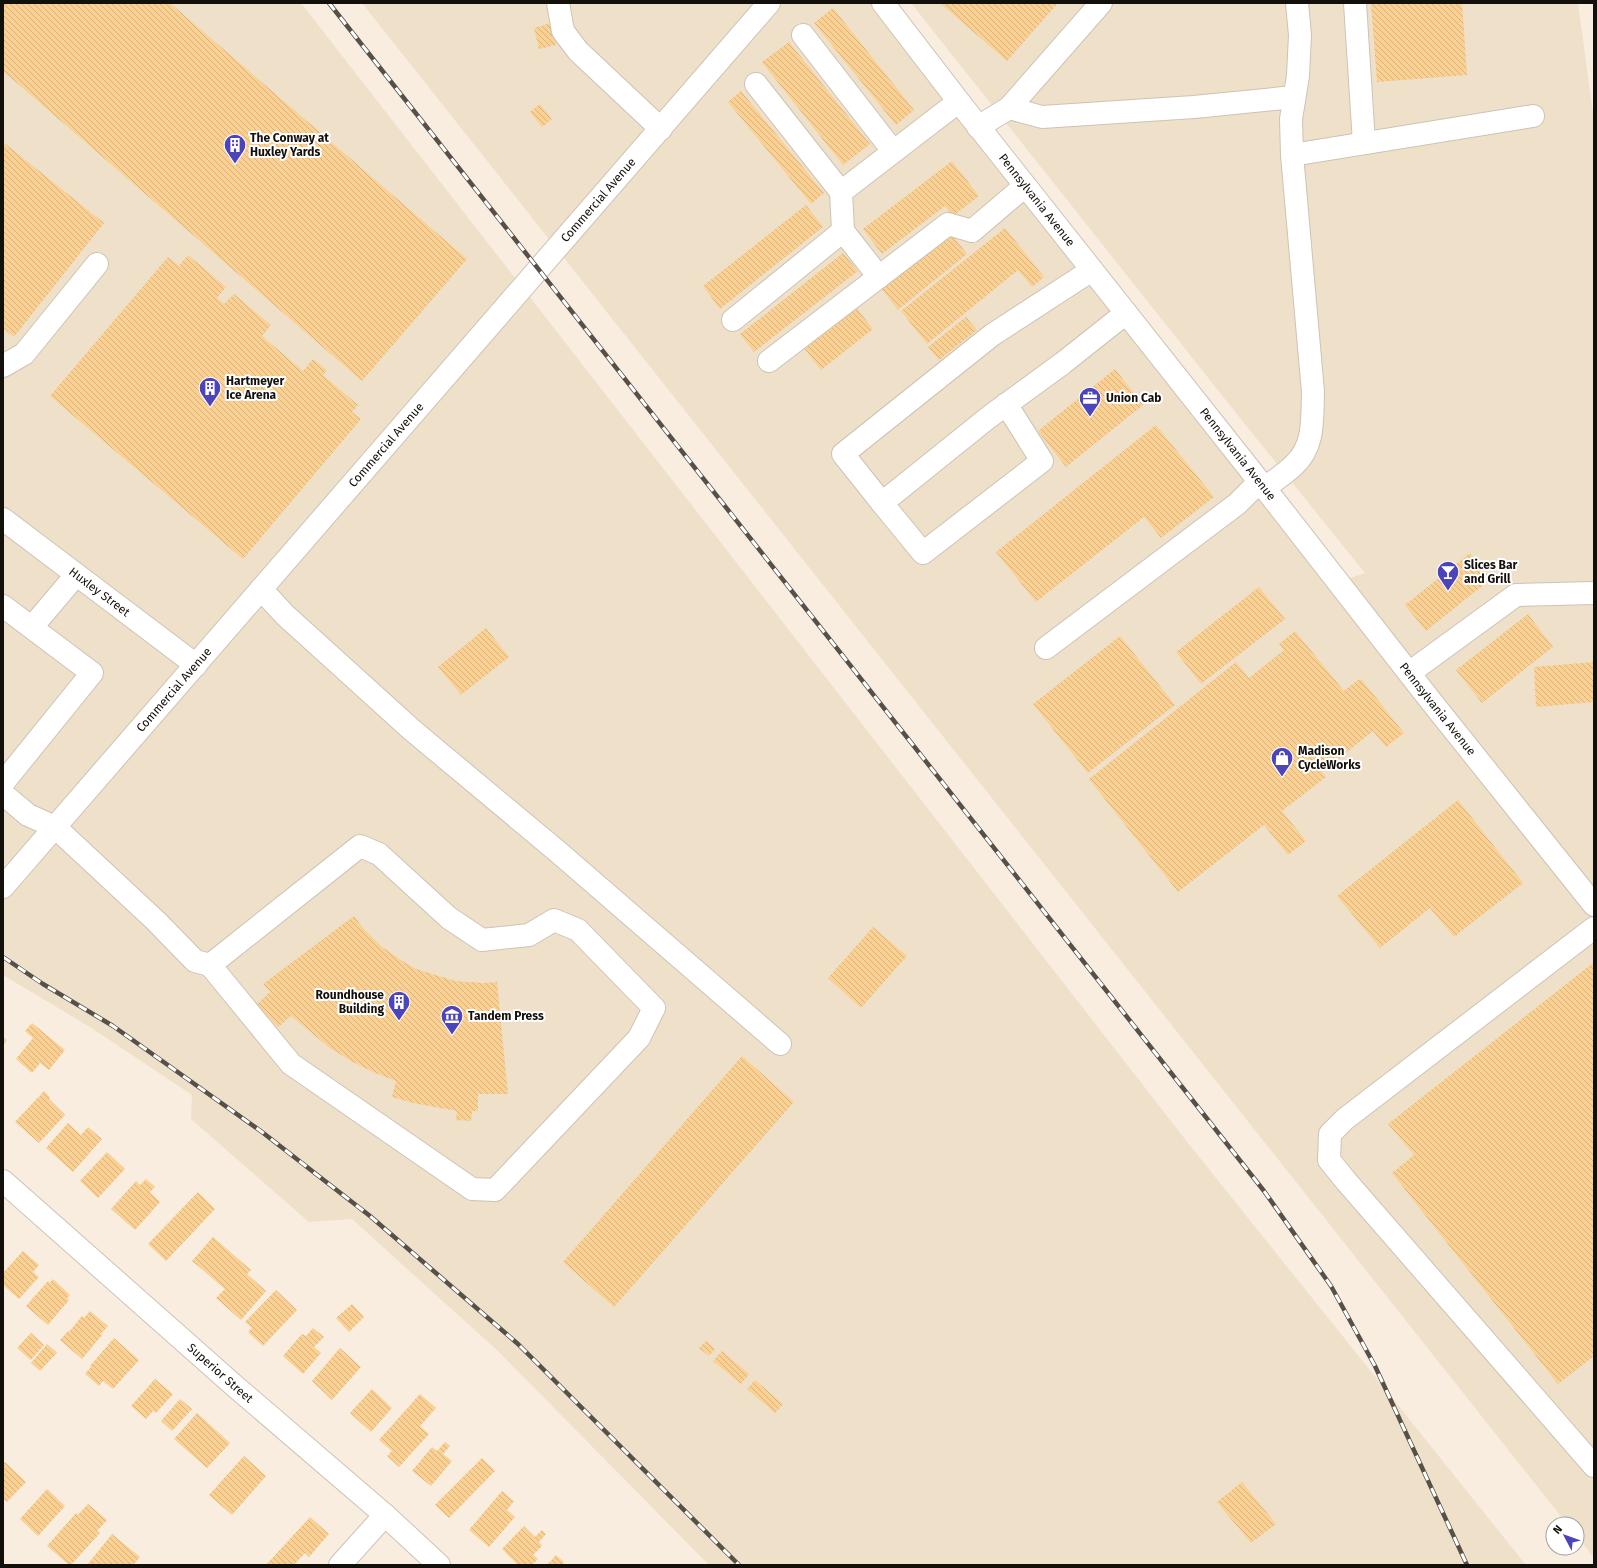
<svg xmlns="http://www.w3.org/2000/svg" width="1597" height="1568" font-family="'Fira Sans',sans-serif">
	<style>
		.built { fill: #efe0ca }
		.building { fill: url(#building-back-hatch) }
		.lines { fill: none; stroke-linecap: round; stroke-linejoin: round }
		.minor-casing { stroke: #cdc3b4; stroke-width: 24 }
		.minor { stroke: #fff; stroke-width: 22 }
		.rail-casing { stroke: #565048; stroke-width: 4.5 }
		.rail { stroke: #fff; stroke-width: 3; stroke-dasharray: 9; stroke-linecap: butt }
		.labels { text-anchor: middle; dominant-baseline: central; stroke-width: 4; stroke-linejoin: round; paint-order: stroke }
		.poi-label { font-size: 12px; font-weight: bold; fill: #130f0a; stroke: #fff; text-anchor: start }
		.street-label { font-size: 12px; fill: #130f0a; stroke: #fff }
	</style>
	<defs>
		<pattern id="building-back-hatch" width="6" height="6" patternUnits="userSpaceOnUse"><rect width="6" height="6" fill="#fad093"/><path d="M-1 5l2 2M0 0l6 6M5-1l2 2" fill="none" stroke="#d5b17d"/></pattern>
	</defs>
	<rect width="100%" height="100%" fill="#f8edde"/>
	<g class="built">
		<path d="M3,3H301L1188,1143L1526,1565H709L499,1352L352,1219L309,1222L191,1119L192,1095L90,1027L3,975Z"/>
		<path d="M362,3H883L1338,582L1365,573L1240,418L911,3H1578L1594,121V1558L1577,1536V1524H1567Z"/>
	</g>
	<g class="building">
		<path d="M3,3H170L467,259L362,381L3,71Z"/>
		<path d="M940,3H1058L1007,61Z"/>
		<path d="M1371,3H1462L1467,75L1377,82Z"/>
		<path d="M833,8L914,110L896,125L814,23Z"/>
		<path d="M551,23L556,45L539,49L534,28Z"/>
		<path d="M789,42L870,144L843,165L762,62Z"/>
		<path d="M741,91L824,193L811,204L728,102Z"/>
		<path d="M540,104L552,119L542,127L530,112Z"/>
		<path d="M3,142L104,223L14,337L3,328Z"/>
		<path d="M952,161L979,196L953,216L945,206L882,254L863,229Z"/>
		<path d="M806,205L823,227L720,309L703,286Z"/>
		<path d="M1005,228L1044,277L1032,287L1018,270L927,344L901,311Z"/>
		<path d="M949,231L967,254L898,310L880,287Z"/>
		<path d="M843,253L858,271L754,352L740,334Z"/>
		<path d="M188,255L226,287L217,298L224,304L234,294L271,325L262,336L303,371L313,359L327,370L323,375L358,405L352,412L361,419L243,559L50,396L168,257L179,266Z"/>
		<path d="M852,302L873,329L821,370L800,343Z"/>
		<path d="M966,317L977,330L939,360L928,347Z"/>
		<path d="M1115,369L1143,405L1066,467L1038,431Z"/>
		<path d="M1156,425L1214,497L1161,538L1144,517L1036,602L996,552Z"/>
		<path d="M1470,553L1491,579L1426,631L1405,605Z"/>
		<path d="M1259,587L1285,619L1201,684L1176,652Z"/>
		<path d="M1528,614L1553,647L1482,703L1456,670Z"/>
		<path d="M486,628L509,657L461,695L438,667Z"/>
		<path d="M1295,631L1344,691L1358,680H1362L1404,733L1386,747L1373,731L1322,772L1326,777L1282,811L1306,841L1288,855L1264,825L1178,892L1089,779L1236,662L1249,678L1284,650L1279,644Z"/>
		<path d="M1120,636L1175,705L1088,773L1033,704Z"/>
		<path d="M1594,662V702L1536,707L1534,667Z"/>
		<path d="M1458,800L1523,883L1454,937L1430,908L1380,948L1337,896Z"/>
		<path d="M354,916L362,927L382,947L404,962L416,969L455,981L483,983L497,982L508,1094H478V1111H472L471,1121L456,1120L457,1111L413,1103L392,1097L396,1081L373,1072L351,1061L330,1048L291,1016L278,1027L257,1004L270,992L263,984Z"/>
		<path d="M873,927L907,956L861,1008L828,978Z"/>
		<path d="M1593,963L1594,1356L1558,1384L1392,1173L1414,1155L1388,1124Z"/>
		<path d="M32,1023L65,1050L49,1070L40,1063L32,1073L16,1059L33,1038L25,1031Z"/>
		<path d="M3,1037L7,1040L3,1045Z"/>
		<path d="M742,1056L794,1102L614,1307L563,1262Z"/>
		<path d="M44,1091L50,1097L49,1099L65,1115L39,1143L15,1122Z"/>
		<path d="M68,1123L81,1135L88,1127L102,1139L73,1172L46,1148Z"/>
		<path d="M107,1152L125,1169L98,1198L80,1181Z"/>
		<path d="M146,1179L155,1187L150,1192L160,1202L135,1230L111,1209L136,1181L140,1185Z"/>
		<path d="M198,1192L215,1209L166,1261L148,1244Z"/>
		<path d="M213,1237L251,1270L247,1274L266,1291L241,1320L216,1298L225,1289L192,1261Z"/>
		<path d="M23,1251L39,1265L33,1272L39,1277L19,1299L3,1285V1273Z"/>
		<path d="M53,1279L70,1295L67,1298L69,1300L48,1325L26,1306L48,1281L50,1283Z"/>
		<path d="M276,1290L297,1310L263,1346L248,1332L252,1328L245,1322Z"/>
		<path d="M352,1304L364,1317L349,1332L336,1318Z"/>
		<path d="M90,1311L108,1326L101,1334L102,1335L82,1359L60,1340L68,1331L69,1332L82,1316L84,1318Z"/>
		<path d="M313,1328L324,1337L314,1347L321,1353L303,1374L283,1356L302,1334L306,1336Z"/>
		<path d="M31,1333L44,1345L31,1360L17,1348Z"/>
		<path d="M114,1338L139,1360L113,1389L103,1381L99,1386L85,1374L91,1367L90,1366Z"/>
		<path d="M706,1341L715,1349L709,1356L699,1348Z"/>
		<path d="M47,1344L57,1353L40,1371L31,1363Z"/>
		<path d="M340,1348L361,1367L332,1400L312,1381Z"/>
		<path d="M722,1351L749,1374L741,1384L713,1361Z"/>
		<path d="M155,1379L173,1394L156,1413L153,1411L146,1419L131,1406Z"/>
		<path d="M755,1380L783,1404L775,1413L747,1389Z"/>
		<path d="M372,1389L392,1408L371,1432L350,1413Z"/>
		<path d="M420,1394L436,1408L420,1426L429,1434L399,1467L387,1456L392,1451L379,1440Z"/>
		<path d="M180,1399L192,1409L172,1431L161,1421Z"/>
		<path d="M197,1413L230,1443L207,1468L174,1439Z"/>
		<path d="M445,1442L450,1446L443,1454L452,1461L431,1486L412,1471L432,1447L437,1451Z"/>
		<path d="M244,1456L266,1476L232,1515L209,1495Z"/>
		<path d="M482,1458L495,1471L449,1518L435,1505Z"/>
		<path d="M5,1462L26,1482L7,1502L3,1498V1464Z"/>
		<path d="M1242,1482L1276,1524L1251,1543L1217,1502Z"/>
		<path d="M47,1489L65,1506L38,1536L20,1519Z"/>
		<path d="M502,1491L514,1501L507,1510L515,1517L489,1547L469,1530Z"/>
		<path d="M88,1504L107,1520L97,1531L100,1533L71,1565H69L47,1546L76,1513L78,1515Z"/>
		<path d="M310,1517L329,1534L309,1557L305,1553L294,1565H266Z"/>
		<path d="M524,1526L535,1537L542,1530L546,1534L539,1542L542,1546L533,1555L538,1559L532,1565H518L502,1549Z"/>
		<path d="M112,1534L140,1557L133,1565H87Z"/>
		<path d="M556,1555L564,1562L562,1565H547Z"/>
	</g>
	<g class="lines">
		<g class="minor-casing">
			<g id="minor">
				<path d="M558,3L563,31L578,51L661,129"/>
				<path id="s1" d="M883,3L963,107L1278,505L1430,700L1594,905"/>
				<path d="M1355,3L1364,143"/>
				<path d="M803,35L893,151"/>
				<path d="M756,84L841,192"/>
				<path d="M1009,108L1101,3"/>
				<path d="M978,127L1009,108L1042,117L1194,107L1294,97"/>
				<path d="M1292,155L1533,116"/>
				<path d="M879,277L843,231L841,192L958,102"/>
				<path d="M733,320L843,231"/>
				<path d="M769,361L948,224L972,231L1025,186"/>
				<path d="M3,366L24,354L97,264"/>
				<path d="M1006,404L1042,461L923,553L882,503L989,417L1063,363L1126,313"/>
				<path d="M1264,488C1274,481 1285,474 1294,465C1315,446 1312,418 1313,392L1292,155L1291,119L1298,76L1300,35L1297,3"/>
				<path d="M882,503L843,454L992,335L1092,270"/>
				<path id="s2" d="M3,519L196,665"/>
				<path d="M261,589L285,615L412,730L557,851L780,1044"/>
				<path d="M3,606L92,673L3,783"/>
				<path d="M32,627L76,575"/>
				<path d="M1046,648L1237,504L1259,482"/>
				<path d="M1409,673L1516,595L1594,593"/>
				<path d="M3,794L28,815L55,827L156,921L195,961L210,965L360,846L379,854L449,918L482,940L529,935L554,920L578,930L654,1008L639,1038L495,1190L472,1189L291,1064L210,965"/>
				<path id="s3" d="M3,887L769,3"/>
				<path d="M1594,928L1345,1119L1330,1134L1329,1160L1346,1181L1594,1466"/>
				<path id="s4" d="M3,1181L237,1388L385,1515L439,1565"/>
				<path d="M340,1565L385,1515"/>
			</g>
		</g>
		<use href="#minor" class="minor"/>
		<g class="rail-casing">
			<g id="rail">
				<path d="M329,3L1264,1191L1331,1286L1375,1366L1467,1565"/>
				<path d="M3,957L43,984L113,1026L262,1132L370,1216L518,1344L739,1565"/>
			</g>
		</g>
		<use href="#rail" class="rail"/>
	</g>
	<defs>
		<g id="building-pin" transform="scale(1.15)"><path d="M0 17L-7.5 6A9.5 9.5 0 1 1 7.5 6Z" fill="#4b44ba" stroke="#fff"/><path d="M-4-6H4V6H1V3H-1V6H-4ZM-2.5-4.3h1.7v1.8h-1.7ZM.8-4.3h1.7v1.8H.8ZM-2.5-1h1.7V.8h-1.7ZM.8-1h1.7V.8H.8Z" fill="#fff"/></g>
		<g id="office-pin" transform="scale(1.15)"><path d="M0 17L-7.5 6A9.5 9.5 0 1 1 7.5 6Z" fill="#4b44ba" stroke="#fff"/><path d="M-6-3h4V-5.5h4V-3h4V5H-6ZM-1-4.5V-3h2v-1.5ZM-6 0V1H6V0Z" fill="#fff"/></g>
		<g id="bar-pin" transform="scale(1.15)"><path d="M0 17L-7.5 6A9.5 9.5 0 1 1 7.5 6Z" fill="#4b44ba" stroke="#fff"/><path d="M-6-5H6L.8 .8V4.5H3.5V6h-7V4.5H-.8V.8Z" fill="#fff"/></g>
		<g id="shop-pin" transform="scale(1.15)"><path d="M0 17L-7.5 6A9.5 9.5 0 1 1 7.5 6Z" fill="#4b44ba" stroke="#fff"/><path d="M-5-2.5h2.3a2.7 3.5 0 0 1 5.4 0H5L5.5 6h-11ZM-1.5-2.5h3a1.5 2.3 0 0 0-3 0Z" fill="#fff"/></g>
		<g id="museum-pin" transform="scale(1.15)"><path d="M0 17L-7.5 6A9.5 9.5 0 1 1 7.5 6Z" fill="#4b44ba" stroke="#fff"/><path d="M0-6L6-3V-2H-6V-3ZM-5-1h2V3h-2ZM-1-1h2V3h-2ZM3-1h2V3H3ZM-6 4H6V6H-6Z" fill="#fff"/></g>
	</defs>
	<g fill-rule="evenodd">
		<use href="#building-pin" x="235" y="145"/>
		<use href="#building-pin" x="210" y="388"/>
		<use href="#office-pin" x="1090" y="398"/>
		<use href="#bar-pin" x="1448" y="572"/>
		<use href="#shop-pin" x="1282" y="758"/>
		<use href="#building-pin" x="399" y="1002"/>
		<use href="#museum-pin" x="452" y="1016"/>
	</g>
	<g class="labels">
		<g class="poi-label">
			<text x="250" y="138">The Conway at<tspan x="250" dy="14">Huxley Yards</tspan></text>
			<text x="226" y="381">Hartmeyer<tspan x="226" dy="14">Ice Arena</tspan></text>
			<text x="1106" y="398">Union Cab</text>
			<text x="1464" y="565">Slices Bar<tspan x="1464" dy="14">and Grill</tspan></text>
			<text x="1298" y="751">Madison<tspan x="1298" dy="14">CycleWorks</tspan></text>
			<text x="384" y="995" text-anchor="end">Roundhouse<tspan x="384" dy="14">Building</tspan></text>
			<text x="468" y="1016">Tandem Press</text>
		</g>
		<g class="street-label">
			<text stroke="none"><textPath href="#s3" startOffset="909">Commercial Avenue</textPath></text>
			<text stroke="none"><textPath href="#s1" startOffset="250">Pennsylvania Avenue</textPath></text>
			<text stroke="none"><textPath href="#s3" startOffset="585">Commercial Avenue</textPath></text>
			<text stroke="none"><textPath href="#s1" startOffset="574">Pennsylvania Avenue</textPath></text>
			<text stroke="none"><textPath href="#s2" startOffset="121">Huxley Street</textPath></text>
			<text stroke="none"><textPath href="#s3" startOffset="261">Commercial Avenue</textPath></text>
			<text stroke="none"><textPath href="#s1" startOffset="898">Pennsylvania Avenue</textPath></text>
			<text stroke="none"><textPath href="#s4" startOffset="290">Superior Street</textPath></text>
		</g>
	</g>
	<rect width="1597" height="1568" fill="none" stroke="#130f0a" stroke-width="8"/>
	<g transform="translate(1565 1536) rotate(311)"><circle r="19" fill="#ffffff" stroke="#a19f9d"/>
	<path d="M0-3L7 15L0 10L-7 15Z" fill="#4b44ba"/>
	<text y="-6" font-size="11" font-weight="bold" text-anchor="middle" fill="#130f0a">N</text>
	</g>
</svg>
